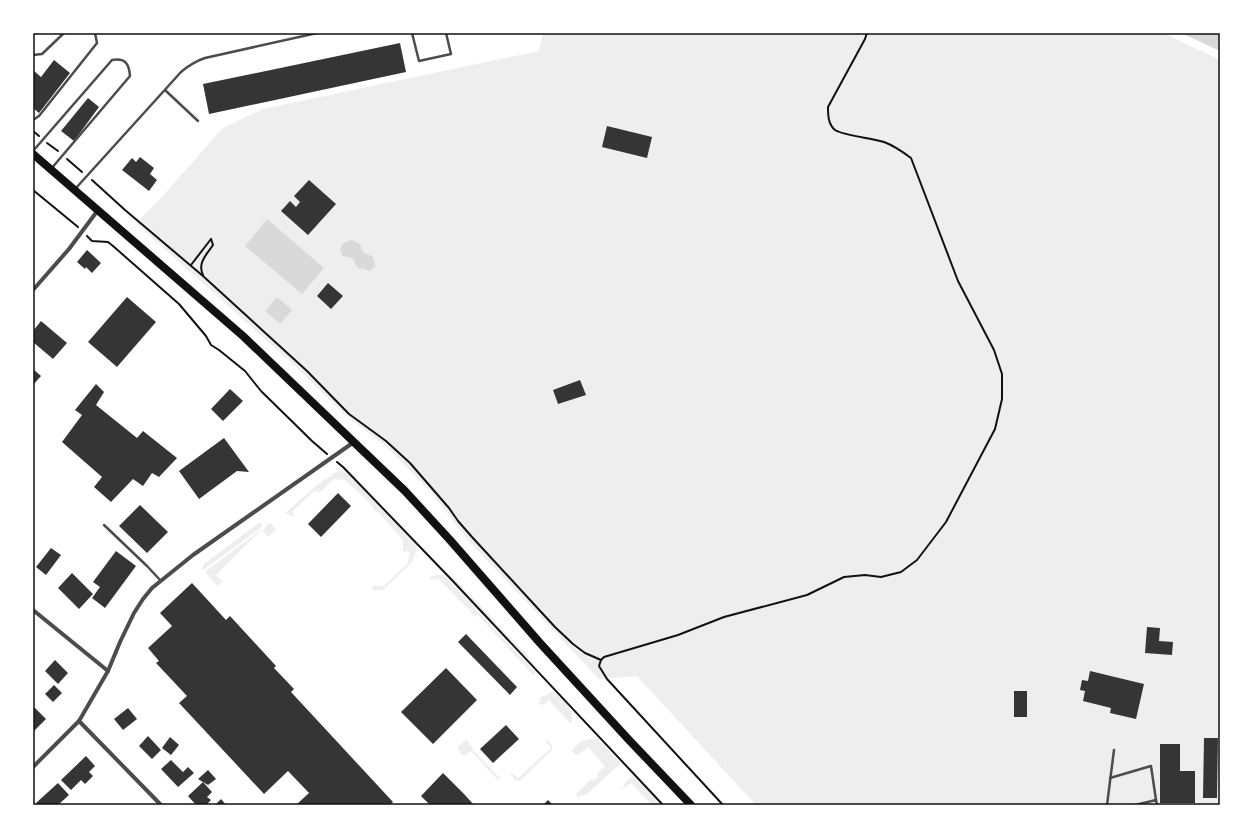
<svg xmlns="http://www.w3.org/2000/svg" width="1253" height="838" font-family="Inter,sans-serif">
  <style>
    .green { fill: #eee }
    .water { fill: #d9d9d9 }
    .building { fill: #353535 }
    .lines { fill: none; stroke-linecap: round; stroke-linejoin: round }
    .path { stroke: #111; stroke-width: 2 }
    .service { stroke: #4c4c4c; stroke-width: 2.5 }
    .minor { stroke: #4c4c4c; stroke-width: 4 }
    .primary { stroke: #111; stroke-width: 8 }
    .neatline { fill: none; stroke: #111; stroke-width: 1.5 }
  </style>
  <rect width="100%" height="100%" fill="#fff"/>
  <g class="green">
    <polygon points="543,33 1163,33 1220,60 1220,805 756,805 637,676 599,679 481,554 463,534 432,493 387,447 344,414 295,366 136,223 160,199 223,128 263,109 539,51"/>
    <polygon points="340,470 342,471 344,470 417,545 416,552 412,562 383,590 375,591 373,589 372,586 384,586 408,563 409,559 408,557 410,554 407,550 405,553 403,551 403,540 379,513 376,512 369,502 345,480 334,479 320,492 314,491 293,511 295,517 285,513 322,481"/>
    <polygon points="260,522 263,526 203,570 202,568 204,564"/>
    <polygon points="271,523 276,530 269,536 267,536 263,532 267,525"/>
    <polygon points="262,529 216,575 222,581 219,585 217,585 205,572"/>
    <polygon points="443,574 535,672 535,674 532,674 477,614 474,616 470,611 472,609 471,608 469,610 438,578 431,580 429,577"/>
    <polygon points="449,576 453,577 465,590 465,591 467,593 468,592 496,622 495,623 497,626 498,625 529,657 528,659 530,661 531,660 536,669"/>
    <path d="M 554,691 C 563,701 576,709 571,724 L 549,700 L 543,705 L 539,704 L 540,698 Z"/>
    <polygon points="597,738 619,761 619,765 587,794 578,797 576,794 591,779 593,781 598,777 597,774 605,766 588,747 578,755 573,753 573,749 581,741"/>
    <polygon points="547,739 552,745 552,750 520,781 515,780 511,775 511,773 518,778 551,748 546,742"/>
    <polygon points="467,740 474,751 500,778 498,780 471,751 464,756 458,750 458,747 464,741"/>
    <path d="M 633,776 L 635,777 L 661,805 L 652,805 L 631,783 L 623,789 C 623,785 628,778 633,776 Z"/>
  </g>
  <g class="water">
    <polygon points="1181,33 1220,33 1220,51"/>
    <polygon points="267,219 324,268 302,294 245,246"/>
    <polygon points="352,240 360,244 363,252 373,257 375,267 369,271 363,268 360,269 356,266 353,258 342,256 340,248 344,243"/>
    <polygon points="277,297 292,310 280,324 265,311"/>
  </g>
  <g class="building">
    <polygon points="400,43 406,72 209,114 203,84"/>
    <polygon points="54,60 70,73 39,113 33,108 33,70 41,77"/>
    <polygon points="88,98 99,107 74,141 61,131"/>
    <polygon points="607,126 652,137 647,158 602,147"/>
    <polygon points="140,157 154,168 150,174 157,180 149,191 122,170 132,158 136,162"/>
    <polygon points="309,180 336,204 308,235 281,211 290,201 296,207 300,202 294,196"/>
    <polygon points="87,250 101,263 92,273 86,267 85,269 77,262"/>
    <polygon points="328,283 343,296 331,309 317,296"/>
    <polygon points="127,297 156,322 117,367 88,342"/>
    <polygon points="41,321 67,343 53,359 33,342 33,331"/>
    <polygon points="33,369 41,376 33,385"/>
    <polygon points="580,380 586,395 558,404 553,390"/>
    <polygon points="96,384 104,392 96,405 137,438 143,431 177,458 159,477 152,473 143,486 133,479 111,502 94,487 102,477 62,442 82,415 75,410"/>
    <polygon points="230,389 243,401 223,421 211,409"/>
    <polygon points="224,438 249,472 237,471 199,499 179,471"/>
    <polygon points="338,493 351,506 321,537 308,524"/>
    <polygon points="140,505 168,532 147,553 119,526"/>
    <polygon points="51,548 61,555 46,575 36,567"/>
    <polygon points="116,551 136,566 105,608 92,598 100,587 93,582"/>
    <polygon points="72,573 93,594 79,609 58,588"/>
    <polygon points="192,583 226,620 230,616 276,666 274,668 294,689 291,692 393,802 390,805 296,805 309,793 288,771 264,794 179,703 187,696 156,663 159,661 148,648 172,626 160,613"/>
    <polygon points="1147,627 1160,628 1159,641 1173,642 1172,655 1145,653"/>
    <polygon points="466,634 517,687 510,695 458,642"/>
    <polygon points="55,660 68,673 58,684 45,671"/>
    <polygon points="446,668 477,700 433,744 401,712"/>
    <polygon points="1090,671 1144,684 1136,719 1110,713 1111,708 1083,701 1085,691 1080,690 1082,680 1088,681"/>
    <polygon points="54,685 62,693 53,702 45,694"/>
    <rect x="1014" y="691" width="13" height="26"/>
    <polygon points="33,706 46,719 33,732"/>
    <polygon points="128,708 137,719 123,730 114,719"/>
    <polygon points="506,725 519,739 493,763 480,749"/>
    <polygon points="148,736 161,750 152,759 139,746"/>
    <polygon points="170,737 179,745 171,755 162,748"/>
    <polygon points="1204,738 1218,738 1217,798 1203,798"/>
    <polygon points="1160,744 1180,744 1180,771 1195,771 1195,803 1160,803"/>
    <polygon points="86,756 95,766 89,772 93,776 85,784 81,780 71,790 61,780"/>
    <polygon points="171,760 183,772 188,767 194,773 178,787 161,769"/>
    <polygon points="208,770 216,779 208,785 198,779"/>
    <polygon points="443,773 464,794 474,805 430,805 421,796"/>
    <polygon points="203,782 212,792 207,797 211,800 206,805 196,805 188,796"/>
    <polygon points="58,783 69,795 58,805 38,805 36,803"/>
    <polygon points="221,799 226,805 215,805"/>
    <polygon points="548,800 553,805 543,805"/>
  </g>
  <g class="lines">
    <g class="path">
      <polyline points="33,131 39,136"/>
      <polyline points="47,143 58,151"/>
      <polyline points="67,159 82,172"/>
      <polyline points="92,180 125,210 203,276 307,371 349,414 386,441 410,463 449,508 458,521 472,537 555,627 573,644 585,653 601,660"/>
      <polyline points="33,190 78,227"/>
      <polyline points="87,236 92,241 108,242 113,246 179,304 206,336 211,345 219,350 245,371 261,391 312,441 327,454"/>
      <polyline points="191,265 211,239"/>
      <path d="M 203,275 C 197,263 207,254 213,245 L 211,239"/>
      <polyline points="337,462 343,467 449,577 663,805"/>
      <path d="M 723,805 L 607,679 L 599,666 L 601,660 L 604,657 L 678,635 L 724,617 L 807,595 L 844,577 L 865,575 L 881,577 L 901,572 L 917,560 L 946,522 L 995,429 L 1002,399 L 1002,374 L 994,350 L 958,281 L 911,158 C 903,152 895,146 884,142 C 873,138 844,136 835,130 C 828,124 828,115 828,107 L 865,39 L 867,33"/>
    </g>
    <g class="service">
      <polyline points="412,33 419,61 451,54 446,33"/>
      <polyline points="33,55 42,54 64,33"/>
      <polyline points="165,90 198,121"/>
      <polyline points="33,120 39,116 97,43 95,33"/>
      <path d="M 33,151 L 112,60 C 125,58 129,63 130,76 L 51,169"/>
      <path d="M 76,188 L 181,72 C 188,66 196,61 205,58 L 317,33"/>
      <polyline points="104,525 147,566 161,581"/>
      <polyline points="1110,778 1151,766 1156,800"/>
      <polyline points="1107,805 1114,750"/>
      <polyline points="1135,805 1156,800 1157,805"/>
    </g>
    <g class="minor">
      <polyline points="33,290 69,249 98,210"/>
      <polyline points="33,610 108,671"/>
      <polyline points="79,721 161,805"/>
      <polyline points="33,767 79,721 108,671 120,642 134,613 143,599 152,588 193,555 354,442"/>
    </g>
    <polyline class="primary" points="33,154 243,336 405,491 450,540 540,643 629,740 691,805"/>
  </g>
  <rect width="1253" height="838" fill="none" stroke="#ffffff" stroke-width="68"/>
  <rect x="34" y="34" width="1185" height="770" class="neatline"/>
</svg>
